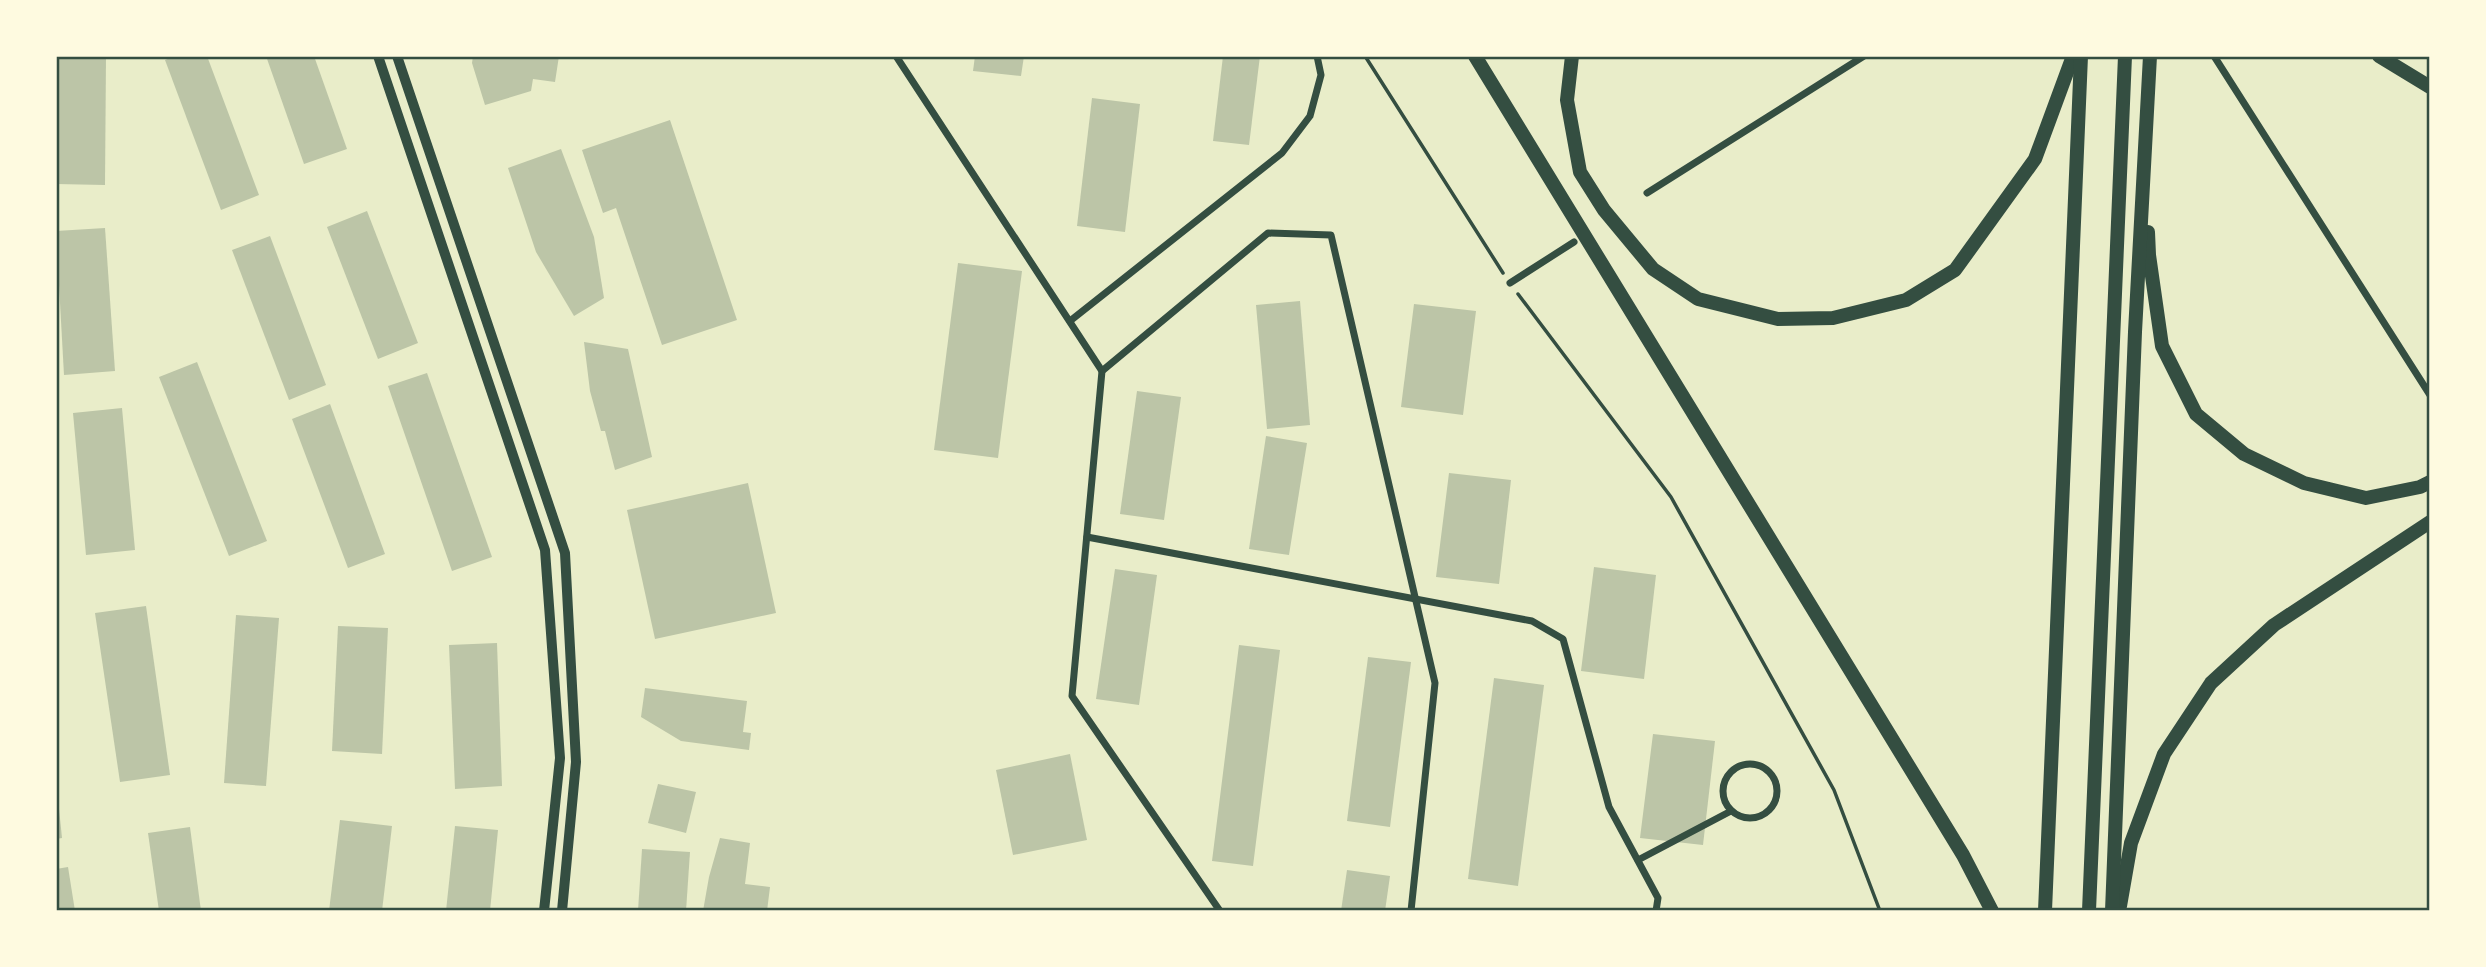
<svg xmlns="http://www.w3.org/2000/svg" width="2486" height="967" font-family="'Titillium Web',sans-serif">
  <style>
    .building { fill: #bcc5a7 }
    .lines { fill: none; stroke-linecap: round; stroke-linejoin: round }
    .path { stroke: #344e41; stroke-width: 3.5 }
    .minor { stroke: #344e41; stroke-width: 7 }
    .tertiary { stroke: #344e41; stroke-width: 10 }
    .trunk { stroke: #344e41; stroke-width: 14 }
    .neatline { fill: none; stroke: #344e41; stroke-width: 2.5 }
  </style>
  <rect width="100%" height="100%" fill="#e9edc9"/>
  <g class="building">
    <polygon points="56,56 106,56 105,185 56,184"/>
    <polygon points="175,56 207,56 259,195 221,210 165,60"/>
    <polygon points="266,56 314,56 347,149 304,164"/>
    <polygon points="473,56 559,56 555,82 533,79 531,91 485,105 472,63"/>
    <polygon points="975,56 1024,56 1021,76 973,71"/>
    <polygon points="1223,56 1260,56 1249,145 1213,141"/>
    <polygon points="1092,98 1140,104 1125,232 1077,226"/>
    <polygon points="670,120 737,320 662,345 616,208 603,213 582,150"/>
    <polygon points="561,149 594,237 604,298 574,316 536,252 508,168"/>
    <polygon points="367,211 418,343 378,359 327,227"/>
    <polygon points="105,228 115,371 64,375 56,231"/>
    <polygon points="270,236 326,385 289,400 232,250"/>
    <polygon points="958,263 1022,271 998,458 934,450"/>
    <polygon points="1300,301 1310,425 1267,429 1256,305"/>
    <polygon points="1414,304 1476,311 1463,415 1401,407"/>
    <polygon points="584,342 628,349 652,457 615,470 605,431 601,431 590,391"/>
    <polygon points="197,362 267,541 229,556 159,377"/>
    <polygon points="427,373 492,557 452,571 388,386"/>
    <polygon points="1137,391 1181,397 1164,520 1120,514"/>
    <polygon points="330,404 385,554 348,568 292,419"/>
    <polygon points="122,408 135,550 86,555 73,413"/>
    <polygon points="1266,436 1307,443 1289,555 1249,549"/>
    <polygon points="1449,473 1511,480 1499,584 1436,577"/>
    <polygon points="748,483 776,613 655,639 627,510"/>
    <polygon points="1594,567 1656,575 1644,679 1581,671"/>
    <polygon points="1115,569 1157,575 1139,705 1096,699"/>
    <polygon points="146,606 170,775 120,782 95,613"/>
    <polygon points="236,615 279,618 266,786 224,783"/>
    <polygon points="338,626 388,628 382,754 332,751"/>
    <polygon points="497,643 502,786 455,789 449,645"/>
    <polygon points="1239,645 1280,650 1253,866 1212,861"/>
    <polygon points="1368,657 1411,662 1390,827 1347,821"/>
    <polygon points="1494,678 1544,685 1518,886 1468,879"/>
    <polygon points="645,688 747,701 743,732 751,733 749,750 681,741 641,717"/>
    <polygon points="1653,734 1715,741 1703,845 1640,838"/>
    <polygon points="1070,754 1087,840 1013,855 996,770"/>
    <polygon points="658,784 696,792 686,833 648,823"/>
    <polygon points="56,799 58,799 62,838 56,839"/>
    <polygon points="340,820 392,826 382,911 329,911"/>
    <polygon points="455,826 498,830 490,911 446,911"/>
    <polygon points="190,827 201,911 159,911 148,833"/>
    <polygon points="720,838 750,843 745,884 770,887 767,911 703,911 709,877"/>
    <polygon points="642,849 690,852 686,911 638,911"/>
    <polygon points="68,867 75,911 56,911 56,869"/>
    <polygon points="1347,870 1390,876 1385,911 1341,911"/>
  </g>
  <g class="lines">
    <g class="path">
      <polyline points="1365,56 1503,273"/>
      <polyline points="1518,294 1671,497 1834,790 1880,911"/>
    </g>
    <g class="minor">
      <polyline points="896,56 1102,371 1072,696 1220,911"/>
      <polyline points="2214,56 2430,395"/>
      <polyline points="1647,193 1864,56"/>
      <polyline points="1510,283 1574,242"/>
      <polyline points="1070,321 1282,153 1310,116 1321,75 1317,56"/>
      <polyline points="1102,371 1268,233 1331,235 1435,683 1411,911"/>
      <polyline points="1087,537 1532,621 1563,639 1609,807 1658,898 1656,911"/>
      <circle cx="1750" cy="791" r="27"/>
      <polyline points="1638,860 1731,811"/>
    </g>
    <g class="tertiary">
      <polyline points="378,56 545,550 560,758 544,911"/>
      <polyline points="397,56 565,553 576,762 562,911"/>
    </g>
    <g class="trunk">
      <polyline points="1475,56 1963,855 1992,911"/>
      <polyline points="1572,56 1567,100 1580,172 1604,210 1653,269 1698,299 1778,319 1833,318 1906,300 1955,270 2035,159 2073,56"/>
      <polyline points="2379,56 2430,87"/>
      <polyline points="2148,232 2149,255 2162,346 2196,414 2244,454 2304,483 2366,498 2420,487 2430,482"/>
      <polyline points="2120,906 2131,843 2164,754 2211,683 2274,625 2430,522"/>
      <polyline points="2045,911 2081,56"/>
      <polyline points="2089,911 2125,56"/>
      <polyline points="2112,911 2135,332 2150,56"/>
    </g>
  </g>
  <rect width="2486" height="967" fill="none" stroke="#fefae0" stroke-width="116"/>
  <rect x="58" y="58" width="2370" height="851" class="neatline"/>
</svg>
